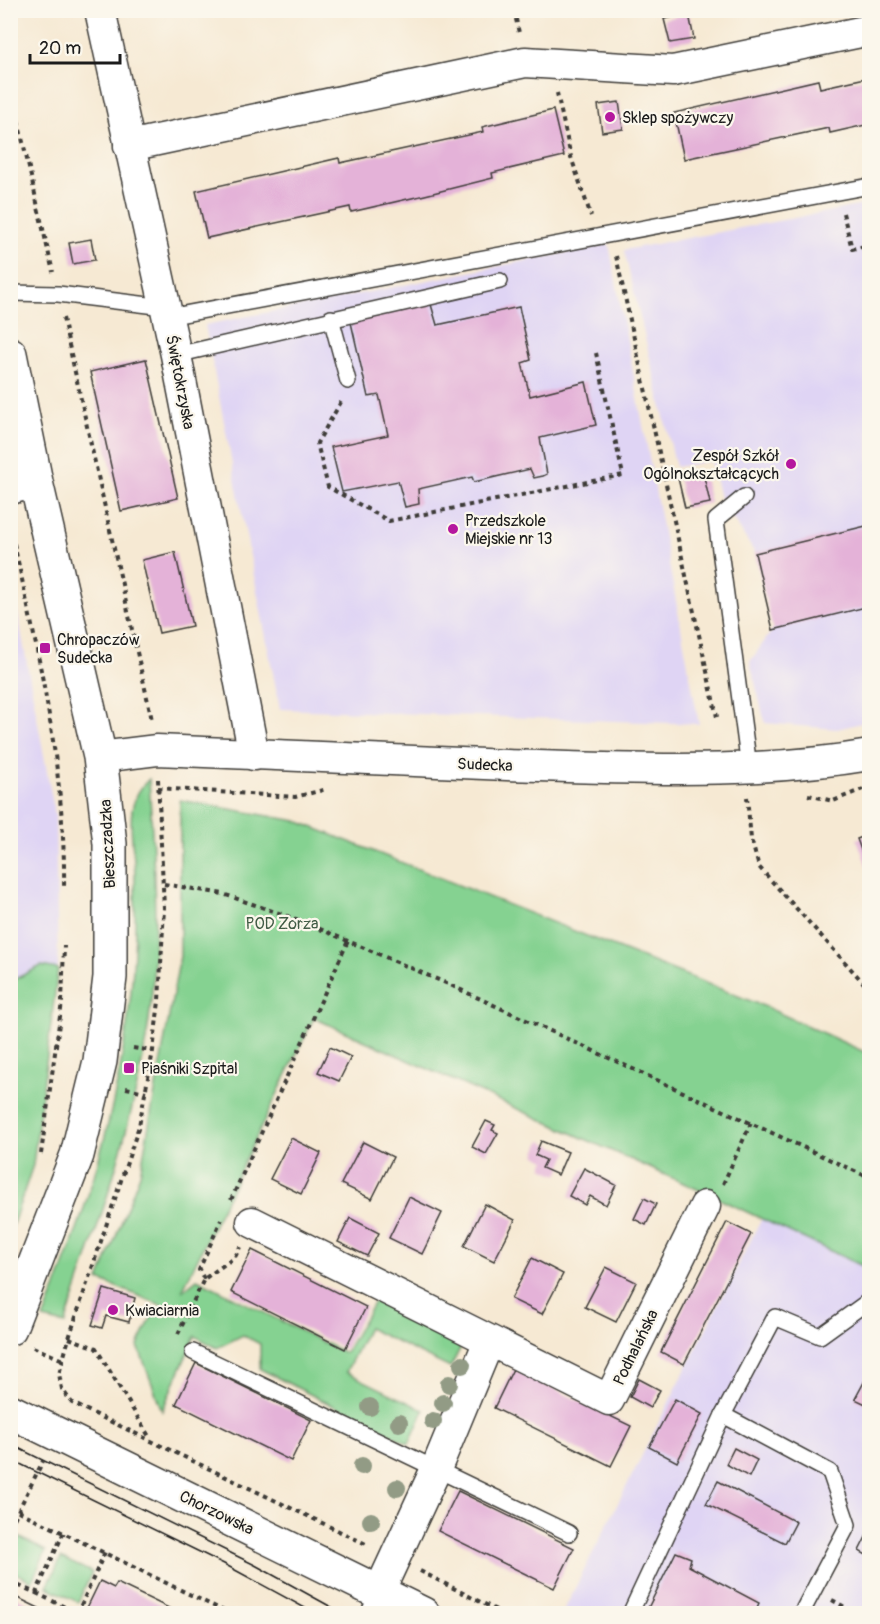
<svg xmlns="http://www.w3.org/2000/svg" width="880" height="1624" font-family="Pangolin,sans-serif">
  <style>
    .built { fill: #dfd4f4 }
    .green { fill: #85d291; stroke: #507756; stroke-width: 1.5 }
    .building { fill: #e4b2d8 }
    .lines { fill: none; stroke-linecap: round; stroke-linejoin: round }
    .service-casing { stroke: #3d3b37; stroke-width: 18 }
    .minor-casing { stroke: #3d3b37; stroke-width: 33 }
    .tertiary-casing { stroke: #3d3b37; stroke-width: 36 }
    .path { stroke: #3d3b37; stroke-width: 4; stroke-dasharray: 4.5 4.5; stroke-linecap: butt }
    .service { stroke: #fff; stroke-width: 15 }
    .minor { stroke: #fff; stroke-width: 30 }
    .tertiary { stroke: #fff; stroke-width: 33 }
    .tram { stroke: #1c1c1c; stroke-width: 1.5 }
    .tree { fill: #929b85 }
    .poi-dot { fill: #b5179e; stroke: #fbf7ec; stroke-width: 2 }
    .labels { text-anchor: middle; stroke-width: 4.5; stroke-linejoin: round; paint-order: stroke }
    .poi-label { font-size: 16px; fill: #1c1c1c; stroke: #fbf7ec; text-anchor: start }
    .street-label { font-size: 16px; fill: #1c1c1c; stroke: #fbf7ec }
    .park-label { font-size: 16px; fill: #415c45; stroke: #fbf7ec }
  </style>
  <rect width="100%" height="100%" fill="#fbf7ec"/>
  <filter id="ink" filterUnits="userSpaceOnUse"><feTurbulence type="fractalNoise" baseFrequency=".0167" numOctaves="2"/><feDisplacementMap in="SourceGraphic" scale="12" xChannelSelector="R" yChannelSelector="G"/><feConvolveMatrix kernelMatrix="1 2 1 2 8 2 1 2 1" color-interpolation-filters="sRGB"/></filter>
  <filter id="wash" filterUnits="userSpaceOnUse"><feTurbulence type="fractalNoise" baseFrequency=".008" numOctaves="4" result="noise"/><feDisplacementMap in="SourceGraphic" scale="24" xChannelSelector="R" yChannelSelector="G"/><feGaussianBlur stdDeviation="1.35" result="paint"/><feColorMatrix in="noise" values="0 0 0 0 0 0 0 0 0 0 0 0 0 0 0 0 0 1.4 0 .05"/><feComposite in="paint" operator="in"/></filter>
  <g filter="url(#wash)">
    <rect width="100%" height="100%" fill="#f6e9d3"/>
    <g class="built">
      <polygon points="869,204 869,721 837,729 765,723 750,662 773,629 755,553 720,498 711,461 676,467 624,250"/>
      <polygon points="609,244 699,724 280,709 205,325"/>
      <polygon points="10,572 55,815 58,969 41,966 11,981"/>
      <polygon points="762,1218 869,1269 869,1613 562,1614"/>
    </g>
    <g class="green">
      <path d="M 149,779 C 154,864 160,950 147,1034 C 131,1134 97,1229 65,1324 L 43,1319 C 92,1201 128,1078 134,951 C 136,925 135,899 135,873 C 134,853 129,831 132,810 C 134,798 140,787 149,779 Z"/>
      <polygon points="180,800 297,821 766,1007 869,1054 869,1269 717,1198 314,1018 182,1291 197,1279 345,1353 375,1300 462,1345 450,1368 368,1328 346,1372 424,1410 409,1444 260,1369 260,1344 243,1335 217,1348 195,1336 162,1411 138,1346 152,1316 164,1306 99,1280 140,1174 180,956"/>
      <polygon points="41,966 58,969 33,1165 11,1230 11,981"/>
      <polygon points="19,1537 46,1551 32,1581 11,1571 11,1554"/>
      <polygon points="61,1558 92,1572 78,1602 47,1587"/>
    </g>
    <g id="blocks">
      <g class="building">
        <polygon points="689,14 694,39 670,43 664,19"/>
        <polygon points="870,77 870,124 830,133 829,128 684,159 674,113 818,80 820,88"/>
        <polygon points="619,102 623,129 602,132 598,105"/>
        <polygon points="553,110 564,156 492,173 493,178 425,195 351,212 350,207 207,238 196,191 339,158 340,163 483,132 482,127"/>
        <polygon points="91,239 95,260 73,264 69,243"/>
        <polygon points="430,301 437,325 519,307 531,360 522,363 530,396 586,382 596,425 540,438 547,474 543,476 534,478 530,469 474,482 472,477 418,489 419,504 405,507 398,481 342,492 331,447 388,435 379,395 368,397 350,318"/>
        <polygon points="146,359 178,498 121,511 90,372"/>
        <polygon points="703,472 710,503 685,508 678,478"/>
        <polygon points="870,525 870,606 773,630 755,553"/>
        <polygon points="175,552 192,626 159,633 142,560"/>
        <polygon points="870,834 870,872 869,872 857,839"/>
        <polygon points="330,1047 351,1057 339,1081 318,1072"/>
        <polygon points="486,1121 495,1125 492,1130 498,1133 486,1154 472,1147"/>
        <polygon points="291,1138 321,1153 301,1194 270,1179"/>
        <polygon points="541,1141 568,1152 558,1175 542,1168 546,1160 535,1155"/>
        <polygon points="363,1142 393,1157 372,1199 341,1184"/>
        <polygon points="584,1168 616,1185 606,1205 590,1196 585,1205 569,1196"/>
        <polygon points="409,1197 442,1213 422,1254 389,1238"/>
        <polygon points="644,1198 656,1204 646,1225 634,1219"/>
        <polygon points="485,1204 515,1220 494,1261 464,1246"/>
        <polygon points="350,1218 379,1233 367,1256 338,1242"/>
        <polygon points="727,1222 751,1234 684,1364 661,1352"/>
        <polygon points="252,1250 366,1307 345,1349 231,1292"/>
        <polygon points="532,1258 563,1274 542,1314 511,1299"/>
        <polygon points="606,1267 636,1282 616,1322 585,1307"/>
        <polygon points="104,1289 135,1298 129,1322 106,1316 102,1328 92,1325"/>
        <polygon points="196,1363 311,1420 291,1461 176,1404"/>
        <polygon points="513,1369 631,1426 611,1466 494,1408"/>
        <polygon points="870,1371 870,1406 855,1399"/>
        <polygon points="639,1379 660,1390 650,1408 630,1397"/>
        <polygon points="675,1399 702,1414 677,1462 649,1447"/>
        <polygon points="734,1448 757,1460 749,1477 726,1464"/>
        <polygon points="718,1481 796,1522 785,1543 706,1504"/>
        <polygon points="458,1491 574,1548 554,1588 438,1531"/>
        <polygon points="870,1529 870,1557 859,1551"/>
        <polygon points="676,1552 691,1558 689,1566 759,1603 754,1614 645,1614"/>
        <polygon points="100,1581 114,1588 117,1583 181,1614 84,1614"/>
        <polygon points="10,1594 51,1614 10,1614"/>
      </g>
    </g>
  </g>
  <g filter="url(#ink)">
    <use href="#blocks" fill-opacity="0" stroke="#3d3b37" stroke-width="1.5"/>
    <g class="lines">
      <defs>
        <g id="service">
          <polyline points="10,293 58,294 165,307"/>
          <polyline points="168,317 870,186"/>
          <polyline points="331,318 348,381"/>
          <polyline points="176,355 500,281"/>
          <polyline points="744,497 716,520 749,767"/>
          <polyline points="193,1352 569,1533"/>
          <polyline points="368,1614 379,1592"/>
          <polyline points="630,1614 723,1415"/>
          <polyline points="801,1614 848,1525 830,1472 723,1415 775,1317 820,1336 870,1300"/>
        </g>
        <g id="minor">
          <polyline points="100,10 176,355 254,755"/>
          <polyline points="129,146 525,62 673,71 870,30"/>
          <polyline points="10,489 36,482"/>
          <path d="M 100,757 L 157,750 C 273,756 390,760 507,765 C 627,769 751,775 870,755"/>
          <polyline points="252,1222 609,1400 705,1206"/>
          <polyline points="379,1592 436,1469 489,1341"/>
        </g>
        <g id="tertiary">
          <polyline points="10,354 36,482 100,757 110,844 110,977 100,1061 77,1155 10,1328"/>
          <polyline points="10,1411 423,1614"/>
        </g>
      </defs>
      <use href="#service" class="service-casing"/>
      <use href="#minor" class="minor-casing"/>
      <use href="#tertiary" class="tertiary-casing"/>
      <g class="path">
        <polyline points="514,10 519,33"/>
        <polyline points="10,86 53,272"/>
        <polyline points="557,93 571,157 591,216"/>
        <polyline points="865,209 870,230"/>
        <polyline points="843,213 852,249 870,245"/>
        <polyline points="863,247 870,272"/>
        <polyline points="616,256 717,717"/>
        <polyline points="63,318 152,720"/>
        <polyline points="341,402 317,443 328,487 389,521 623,475 596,353"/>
        <path d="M 10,526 C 36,642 66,770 64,889"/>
        <polyline points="158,779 164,908 159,1001 153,1051 139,1126 69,1338 59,1374 62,1389 72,1403 368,1545"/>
        <polyline points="158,788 295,797 327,789"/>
        <polyline points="808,795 833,801 863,789"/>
        <polyline points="747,797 751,839 759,867 870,990"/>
        <polyline points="164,884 223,894 299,920 448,984 870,1178"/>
        <polyline points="133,1048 153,1051"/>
        <polyline points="126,1088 146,1092"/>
        <polyline points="41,1154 62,1002 64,946"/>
        <polyline points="723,1184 751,1123"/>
        <polyline points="231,1200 348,941"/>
        <polyline points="204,1279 199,1270 221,1220"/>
        <polyline points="178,1334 204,1279 235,1257 240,1247"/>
        <polyline points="69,1338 96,1348 150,1438"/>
        <polyline points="33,1347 63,1360"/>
        <polyline points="10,1507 230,1614"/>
        <polyline points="10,1527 43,1461"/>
        <polyline points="420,1571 504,1614"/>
        <polyline points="10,1582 36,1593 64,1532"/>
        <polyline points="36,1593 77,1613"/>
        <polyline points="832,1600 858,1614"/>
        <polyline points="77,1614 105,1552"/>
      </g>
      <use href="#service" class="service"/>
      <use href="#minor" class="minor"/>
      <use href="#tertiary" class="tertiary"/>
      <g class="tram">
        <polyline points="10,1444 255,1565 344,1614"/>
        <polyline points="10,1459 224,1564 316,1614"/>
      </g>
    </g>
    <g class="tree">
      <circle cx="462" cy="1365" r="9"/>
      <circle cx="449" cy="1384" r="9"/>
      <circle cx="443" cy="1403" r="9"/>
      <circle cx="370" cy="1407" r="9"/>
      <circle cx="433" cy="1421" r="9"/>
      <circle cx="399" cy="1423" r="9"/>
      <circle cx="362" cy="1466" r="9"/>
      <circle cx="397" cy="1488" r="9"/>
      <circle cx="371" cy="1521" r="9"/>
    </g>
  </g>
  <g class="poi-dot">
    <circle cx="610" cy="117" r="6"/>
    <circle cx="791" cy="464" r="6"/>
    <circle cx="453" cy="529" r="6"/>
    <rect x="39" y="642" width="12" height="12" rx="3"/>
    <rect x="123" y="1062" width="12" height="12" rx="3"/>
    <circle cx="113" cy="1310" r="6"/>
  </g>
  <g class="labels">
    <g class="poi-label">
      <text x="622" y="123">Sklep spożywczy</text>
      <text x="779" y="461" text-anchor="end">Zespół Szkół<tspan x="779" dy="18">Ogólnokształcących</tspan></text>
      <text x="465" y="526">Przedszkole<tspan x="465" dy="18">Miejskie nr 13</tspan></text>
      <text x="57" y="645">Chropaczów<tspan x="57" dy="18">Sudecka</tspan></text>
      <text x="141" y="1074">Piaśniki Szpital</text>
      <text x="125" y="1316">Kwiaciarnia</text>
    </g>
    <g class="street-label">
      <text transform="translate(181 382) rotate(79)" y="6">Świętokrzyska</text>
      <text transform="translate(485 764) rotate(2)" y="6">Sudecka</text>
      <text transform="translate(107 844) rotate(-93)" y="6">Bieszczadzka</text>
      <text transform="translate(635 1347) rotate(-64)" y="6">Podhalańska</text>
      <text transform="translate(217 1512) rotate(26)" y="6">Chorzowska</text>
    </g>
    <g class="park-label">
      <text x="282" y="929">POD Zorza</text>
    </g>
  </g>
  <rect width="880" height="1624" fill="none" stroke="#fbf7ec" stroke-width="36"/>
  <path d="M30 54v9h90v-9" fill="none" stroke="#1c1c1c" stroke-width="3"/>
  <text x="39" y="54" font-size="18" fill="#1c1c1c" stroke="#fbf7ec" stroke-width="4.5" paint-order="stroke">20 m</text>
</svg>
